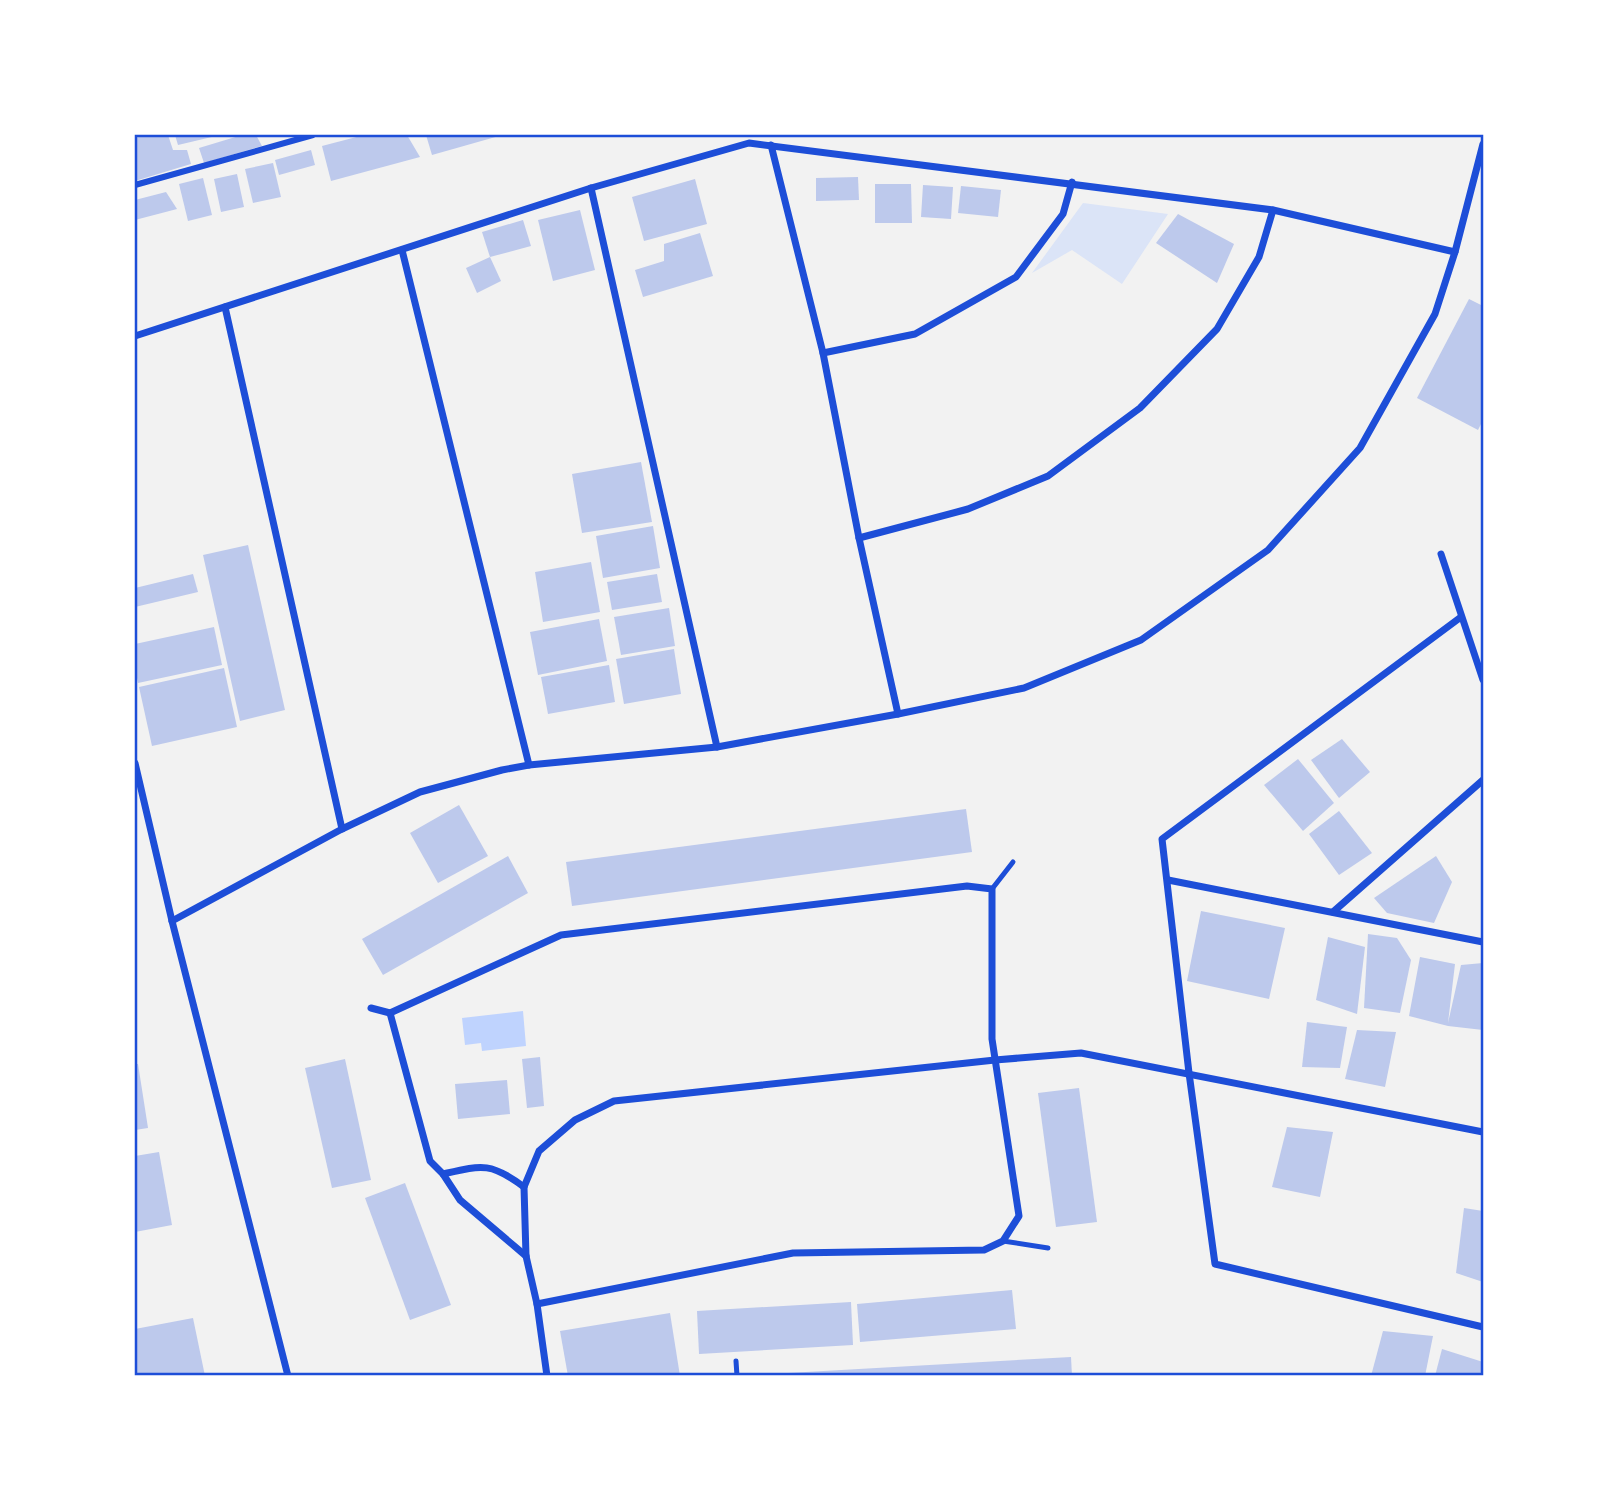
<svg xmlns="http://www.w3.org/2000/svg" width="1618" height="1511" font-family="'Fira Sans',sans-serif">
  <style>
    .green { fill: #dbe4f7 }
    .water { fill: #bfd3fe }
    .building { fill: #bdc9ec }
    .lines { fill: none; stroke-linecap: round; stroke-linejoin: round }
    .service { stroke: #1d4ed8; stroke-width: 5 }
    .pedestrian { stroke: #1d4ed8; stroke-width: 6 }
    .minor { stroke: #1d4ed8; stroke-width: 7 }
    .neatline { fill: none; stroke: #1d4ed8; stroke-width: 2.5 }
  </style>
  <rect width="100%" height="100%" fill="#f2f2f2"/>
  <polygon class="green" points="1083,203 1168,214 1122,284 1072,250 1032,273"/>
  <polygon class="water" points="523,1011 526,1046 482,1051 481,1043 465,1045 462,1018"/>
  <g class="building">
    <polygon points="146,135 168,135 173,150 187,150 191,164 135,181 135,138"/>
    <polygon points="175,135 216,135 216,136 178,145"/>
    <polygon points="242,135 256,135 262,146 204,163 199,148"/>
    <polygon points="364,135 407,135 420,157 331,181 322,146"/>
    <polygon points="426,135 499,135 499,136 432,155"/>
    <polygon points="311,150 315,165 279,175 275,160"/>
    <polygon points="273,163 281,197 253,203 245,169"/>
    <polygon points="237,174 244,207 221,212 214,179"/>
    <polygon points="858,177 859,200 816,201 816,178"/>
    <polygon points="203,178 212,215 188,221 179,184"/>
    <polygon points="695,179 707,224 644,241 632,197"/>
    <polygon points="875,184 911,184 912,223 875,223"/>
    <polygon points="923,185 953,187 951,219 921,217"/>
    <polygon points="961,186 1001,190 998,217 958,213"/>
    <polygon points="166,192 177,209 135,220 135,200"/>
    <polygon points="580,210 595,270 553,281 538,220"/>
    <polygon points="1178,214 1234,244 1217,283 1156,243"/>
    <polygon points="523,220 531,246 490,257 482,232"/>
    <polygon points="700,233 713,276 643,297 635,270 664,261 664,244"/>
    <polygon points="490,257 501,281 477,293 466,268"/>
    <polygon points="1469,299 1483,306 1483,420 1478,430 1417,398"/>
    <polygon points="641,462 652,522 582,533 572,474"/>
    <polygon points="653,526 660,568 603,578 596,536"/>
    <polygon points="248,545 285,710 240,721 203,555"/>
    <polygon points="591,562 600,612 543,622 535,572"/>
    <polygon points="193,574 198,592 135,607 135,588"/>
    <polygon points="657,574 662,602 612,610 607,582"/>
    <polygon points="669,608 675,646 621,655 614,617"/>
    <polygon points="599,619 607,661 538,675 530,632"/>
    <polygon points="214,627 222,665 138,683 135,668 135,644"/>
    <polygon points="674,649 681,694 624,704 616,659"/>
    <polygon points="609,665 615,702 548,714 541,677"/>
    <polygon points="224,668 237,727 152,746 139,687"/>
    <polygon points="1342,739 1370,772 1339,798 1311,760"/>
    <polygon points="1298,759 1334,803 1303,831 1264,785"/>
    <polygon points="459,805 488,856 438,883 410,833"/>
    <polygon points="966,809 972,852 572,906 566,862"/>
    <polygon points="1339,811 1372,853 1339,875 1309,834"/>
    <polygon points="508,856 528,893 383,975 362,939"/>
    <polygon points="1436,856 1452,882 1434,923 1387,913 1374,898"/>
    <polygon points="1201,911 1285,928 1269,999 1187,981"/>
    <polygon points="1368,934 1397,938 1411,960 1400,1013 1364,1008"/>
    <polygon points="1328,937 1365,947 1357,1014 1316,1000"/>
    <polygon points="1420,957 1455,964 1448,1023 1461,965 1483,963 1483,1030 1448,1026 1409,1016"/>
    <polygon points="1307,1022 1347,1027 1340,1068 1302,1067"/>
    <polygon points="1357,1030 1396,1032 1385,1087 1345,1079"/>
    <polygon points="540,1057 544,1106 527,1108 522,1059"/>
    <polygon points="345,1059 371,1180 332,1188 305,1068"/>
    <polygon points="135,1064 138,1064 148,1128 135,1130"/>
    <polygon points="507,1080 510,1114 458,1119 455,1084"/>
    <polygon points="1079,1088 1097,1222 1056,1227 1038,1093"/>
    <polygon points="1287,1127 1333,1132 1320,1197 1272,1187"/>
    <polygon points="159,1152 172,1225 135,1232 135,1156"/>
    <polygon points="405,1183 451,1305 410,1320 365,1198"/>
    <polygon points="1464,1208 1483,1211 1483,1282 1456,1273"/>
    <polygon points="1012,1290 1016,1329 860,1342 857,1304"/>
    <polygon points="851,1302 853,1345 699,1354 697,1311"/>
    <polygon points="670,1313 680,1376 568,1376 560,1331"/>
    <polygon points="193,1318 205,1376 135,1376 135,1329"/>
    <polygon points="1383,1331 1433,1336 1425,1376 1371,1376"/>
    <polygon points="1442,1349 1483,1362 1480,1376 1435,1376"/>
    <polygon points="1071,1357 1072,1376 789,1376 788,1373"/>
  </g>
  <g class="lines">
    <g class="service">
      <polyline points="992,889 1013,862"/>
      <polyline points="1003,1241 1048,1248"/>
      <polyline points="736,1361 737,1376"/>
    </g>
    <polyline class="pedestrian" points="135,185 313,135"/>
    <g class="minor">
      <polyline points="771,145 823,353 859,538 898,714"/>
      <polyline points="591,188 717,747"/>
      <polyline points="402,250 529,765"/>
      <polyline points="225,307 342,829"/>
      <polyline points="135,336 591,188 749,143 1273,210 1455,252"/>
      <polyline points="823,353 915,334 1016,277 1063,214 1072,182"/>
      <polyline points="859,538 968,509 1048,476 1140,408 1217,329 1259,257 1273,210"/>
      <polyline points="1441,554 1483,680"/>
      <polyline points="1461,617 1162,839 1189,1073 1215,1264 1483,1327"/>
      <polyline points="135,763 172,921 288,1376"/>
      <polyline points="1168,880 1483,942"/>
      <polyline points="1333,912 1483,780"/>
      <polyline points="172,921 342,829 420,792 502,770 529,765 717,747 898,714 1024,688 1141,640 1268,550 1360,448 1435,314 1455,252 1483,144"/>
      <polyline points="371,1008 390,1013"/>
      <path d="M 443,1174 C 482,1165 491,1162 524,1187"/>
      <polyline points="526,1256 460,1200 443,1174 430,1161 390,1013 561,935 967,886 992,889 992,1039 1019,1216 1003,1241 984,1250 793,1253 537,1304"/>
      <polyline points="547,1376 537,1304 526,1256 524,1187 539,1151 575,1120 614,1101 995,1060 1081,1053 1483,1132"/>
    </g>
  </g>
  <rect width="1618" height="1511" fill="none" stroke="#ffffff" stroke-width="273"/>
  <rect x="136" y="136" width="1346" height="1238" class="neatline"/>
</svg>
